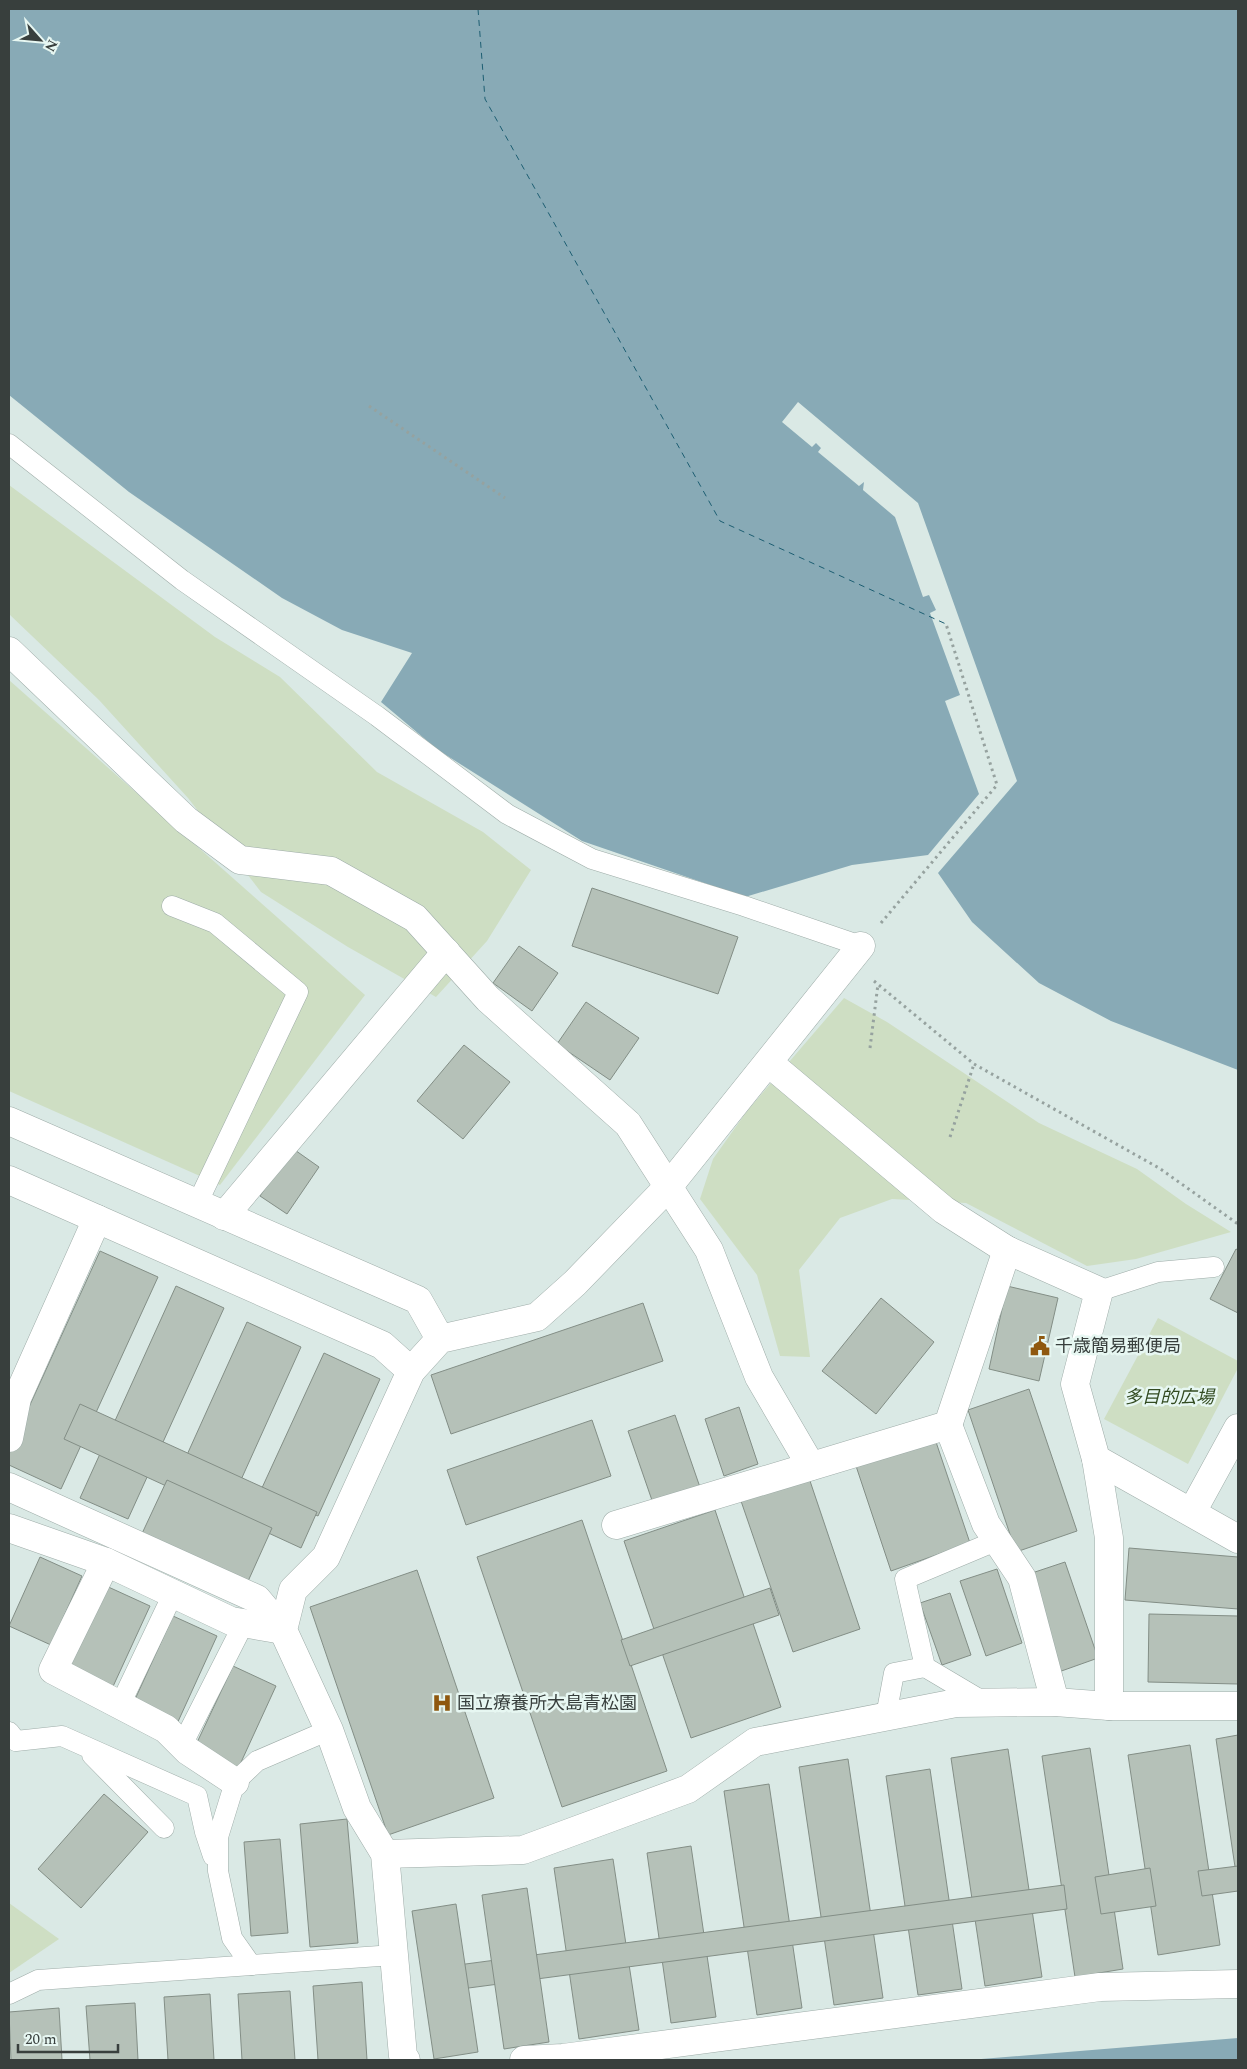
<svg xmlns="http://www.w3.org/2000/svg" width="1247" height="2069" font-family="Spectral,'Noto Sans JP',serif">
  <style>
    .green { fill: #cedec3 }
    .water { fill: #88aab6 }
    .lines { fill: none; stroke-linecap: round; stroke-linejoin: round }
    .ferry { stroke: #1d5e72; stroke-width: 1; stroke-dasharray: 6 5; stroke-linecap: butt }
    .building { fill: #b5c1b8; stroke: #838e86 }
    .lane-casing { stroke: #9eaca8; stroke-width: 21 }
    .street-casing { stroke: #9eaca8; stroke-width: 29 }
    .path { stroke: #96a29f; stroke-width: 3; stroke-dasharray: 2.5 4; stroke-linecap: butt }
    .lane { stroke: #fff; stroke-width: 20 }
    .street { stroke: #fff; stroke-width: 28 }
    .labels { text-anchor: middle; stroke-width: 5; stroke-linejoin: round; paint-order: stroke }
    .poi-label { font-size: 18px; fill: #383f3d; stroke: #e7f7f2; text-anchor: start }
    .park-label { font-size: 18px; font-style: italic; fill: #334b21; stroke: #e7f7f2 }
  </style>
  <rect width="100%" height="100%" fill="#dae9e5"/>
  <g class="green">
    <polygon points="9,485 215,637 280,677 377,772 483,832 531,870 487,941 436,997 348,947 261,892 188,798 99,700 9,614"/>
    <polygon points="9,680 365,995 220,1185 9,1091"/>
    <polygon points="844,998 887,1022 1039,1123 1137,1169 1186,1204 1231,1232 1136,1259 1087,1266 966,1203 892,1199 840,1218 799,1270 810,1357 780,1356 757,1275 700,1199 713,1159 747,1111"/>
    <polygon points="1158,1318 1238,1361 1238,1368 1188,1464 1104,1419"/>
    <polygon points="9,1903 59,1939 9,1973"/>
  </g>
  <g class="water">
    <polygon points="9,9 1238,9 1238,1070 1111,1021 1039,983 972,922 938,873 1017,781 918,503 798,402 782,422 812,447 816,443 821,448 818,452 859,486 864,482 863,490 895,517 923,597 929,595 936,610 930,613 960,695 945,701 979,794 928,855 852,865 745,897 582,841 438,750 381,702 412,653 342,630 282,598 129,492 9,395"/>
    <polygon points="1238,2038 1238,2060 969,2060"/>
  </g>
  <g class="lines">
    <polyline class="ferry" points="478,9 485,99 720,521 946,624"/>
  </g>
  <g class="building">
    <polygon points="592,888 738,937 718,994 572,946"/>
    <polygon points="519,946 558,973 532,1011 493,983"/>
    <polygon points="586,1002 639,1038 610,1080 557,1044"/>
    <polygon points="464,1045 510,1082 463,1139 417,1101"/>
    <polygon points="292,1148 319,1167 287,1214 260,1196"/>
    <polygon points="1236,1249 1238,1250 1238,1313 1210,1299"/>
    <polygon points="100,1251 158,1277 61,1489 9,1465 9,1451"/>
    <polygon points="176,1286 224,1308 128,1519 80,1498"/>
    <polygon points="1007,1286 1058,1298 1039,1381 989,1369"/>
    <polygon points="881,1298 934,1342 876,1414 822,1371"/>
    <polygon points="643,1303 663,1361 451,1434 431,1375"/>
    <polygon points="247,1322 301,1347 240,1482 186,1457"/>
    <polygon points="324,1353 380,1379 318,1516 261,1490"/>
    <polygon points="1029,1389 1077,1531 1016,1552 968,1410"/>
    <polygon points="80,1404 317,1512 301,1548 64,1439"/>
    <polygon points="739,1407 758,1464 724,1476 705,1419"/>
    <polygon points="675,1415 702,1493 655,1509 628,1431"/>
    <polygon points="592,1420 611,1476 466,1525 447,1470"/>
    <polygon points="934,1436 970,1543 891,1571 855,1463"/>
    <polygon points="809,1478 860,1629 793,1652 741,1501"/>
    <polygon points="167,1480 272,1528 245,1588 139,1540"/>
    <polygon points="715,1510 781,1707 691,1738 624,1541"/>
    <polygon points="582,1520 667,1771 562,1807 477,1557"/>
    <polygon points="1129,1548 1238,1557 1238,1609 1125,1600"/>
    <polygon points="40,1557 82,1576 51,1645 9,1626"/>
    <polygon points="1065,1562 1098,1658 1053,1674 1020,1577"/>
    <polygon points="997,1569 1022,1643 986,1656 960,1581"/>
    <polygon points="417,1570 494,1798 388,1835 310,1607"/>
    <polygon points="104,1585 150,1606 110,1693 64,1672"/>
    <polygon points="770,1588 779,1615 630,1666 621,1640"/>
    <polygon points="950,1593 971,1655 942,1665 920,1603"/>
    <polygon points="1149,1614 1238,1616 1238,1684 1148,1682"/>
    <polygon points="173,1616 217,1636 176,1726 132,1706"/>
    <polygon points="233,1666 276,1686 237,1771 193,1751"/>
    <polygon points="1238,1735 1238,1887 1216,1739"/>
    <polygon points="1190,1745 1220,1945 1158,1955 1128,1755"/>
    <polygon points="1090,1748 1123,1969 1075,1977 1042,1756"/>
    <polygon points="1008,1749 1042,1977 985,1986 951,1758"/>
    <polygon points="848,1759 883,1998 834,2005 799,1767"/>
    <polygon points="930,1769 962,1989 918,1995 886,1776"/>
    <polygon points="769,1784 802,2008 757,2015 724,1791"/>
    <polygon points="104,1794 148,1832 81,1908 38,1869"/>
    <polygon points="347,1819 358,1943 310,1947 300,1824"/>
    <polygon points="280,1839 288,1933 251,1936 244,1842"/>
    <polygon points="691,1846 716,2017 671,2023 647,1853"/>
    <polygon points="613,1859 639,2030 579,2039 554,1868"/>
    <polygon points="1238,1866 1238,1891 1202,1896 1198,1871"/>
    <polygon points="1150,1868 1156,1906 1101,1914 1095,1877"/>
    <polygon points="1064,1885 1067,1909 461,1989 458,1965"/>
    <polygon points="527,1888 549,2042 504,2049 482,1895"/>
    <polygon points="456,1904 478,2052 434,2059 412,1911"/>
    <polygon points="362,1982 367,2060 318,2060 313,1986"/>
    <polygon points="290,1991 295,2060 242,2060 238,1994"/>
    <polygon points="210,1994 214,2060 168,2060 164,1997"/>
    <polygon points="135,2003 138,2060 90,2060 86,2006"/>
    <polygon points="59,2008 62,2060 11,2060 9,2012"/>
  </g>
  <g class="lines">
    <defs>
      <g id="lane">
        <polyline points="9,444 182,580 377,716 507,814 592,859 744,906 861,946"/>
        <polyline points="172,906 215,923 298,992 197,1204"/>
        <polyline points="1099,1291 1158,1272 1214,1267"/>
        <polyline points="984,1702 925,1667 905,1579 998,1540"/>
        <polyline points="120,1705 173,1594"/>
        <polyline points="886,1716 894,1673 925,1667"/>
        <polyline points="9,1732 16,1741 62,1736 197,1796 205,1832 213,1856"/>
        <polyline points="182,1745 244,1623"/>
        <polyline points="92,1755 164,1828"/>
        <polyline points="251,1965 232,1938 218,1871 218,1837 235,1782 257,1761 329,1730"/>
        <polyline points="9,1994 38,1980 394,1955"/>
      </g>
      <g id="street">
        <polyline points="9,651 186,820 240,860 331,871 415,918 488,999 628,1124 709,1250 759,1377 811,1466"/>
        <polyline points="769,1063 944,1210 1007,1250 1099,1291 1075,1384 1096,1459 1238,1539"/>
        <polyline points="9,1121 418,1300 440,1339"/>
        <polyline points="9,1180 382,1345 411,1371"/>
        <polyline points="224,1216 446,952"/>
        <polyline points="948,1425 986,1524 1022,1578 1055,1702"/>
        <polyline points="9,1438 17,1398 97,1219"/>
        <polyline points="1096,1459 1109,1538 1109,1706"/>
        <polyline points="9,1487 257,1599 283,1630"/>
        <polyline points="1192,1512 1238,1428"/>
        <polyline points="616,1525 948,1425 1007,1250"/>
        <polyline points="9,1528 106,1562 231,1621 283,1630"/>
        <polyline points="106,1562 53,1670 166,1729 188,1751 235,1782"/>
        <polyline points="385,1854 523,1850 688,1789 755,1742 956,1703 1055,1702 1109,1706 1238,1706"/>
        <polyline points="406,2060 403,2056 385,1854 357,1808 329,1730 283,1630 293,1590 326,1557 411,1371 440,1339 537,1317 575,1283 668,1187 861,946"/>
        <polyline points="524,2060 563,2058 1100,1987 1238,1984"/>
      </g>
    </defs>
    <use href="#lane" class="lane-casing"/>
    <use href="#street" class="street-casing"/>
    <g class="path">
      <polyline points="369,406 505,498"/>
      <polyline points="881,923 997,785 946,624"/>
      <polyline points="874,981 974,1064 1159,1168 1238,1224"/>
      <polyline points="870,1048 878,984"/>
      <polyline points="950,1137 974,1064"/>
    </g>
    <use href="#lane" class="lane"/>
    <use href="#street" class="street"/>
  </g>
  <defs>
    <symbol id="civic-bare" viewBox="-9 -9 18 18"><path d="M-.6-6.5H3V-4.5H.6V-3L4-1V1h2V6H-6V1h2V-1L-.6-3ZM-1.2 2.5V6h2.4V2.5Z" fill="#8f580f" stroke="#e7f7f2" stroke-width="2.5" paint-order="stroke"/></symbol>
    <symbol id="hospital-bare" viewBox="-9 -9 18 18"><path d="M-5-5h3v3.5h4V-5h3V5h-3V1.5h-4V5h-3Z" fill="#8f580f" stroke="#e7f7f2" stroke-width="2.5" paint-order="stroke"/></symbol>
  </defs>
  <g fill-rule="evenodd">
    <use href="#civic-bare" x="1026" y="1332" width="28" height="28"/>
    <use href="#hospital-bare" x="428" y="1689" width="28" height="28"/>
  </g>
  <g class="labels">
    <g class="poi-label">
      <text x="1055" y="1352">千歳簡易郵便局</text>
      <text x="457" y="1709">国立療養所大島青松園</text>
    </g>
    <g class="park-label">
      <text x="1169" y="1403">多目的広場</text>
    </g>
  </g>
  <rect width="1247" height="2069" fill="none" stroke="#383f3d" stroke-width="20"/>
  <g transform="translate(40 40) rotate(117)" stroke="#e7f7f2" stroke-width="4" paint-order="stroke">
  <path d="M0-4L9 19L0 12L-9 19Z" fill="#383f3d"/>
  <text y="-8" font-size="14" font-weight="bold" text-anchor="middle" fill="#383f3d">N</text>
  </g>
  <path d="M18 2044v8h100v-8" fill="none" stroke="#383f3d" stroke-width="2.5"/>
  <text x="25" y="2044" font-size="15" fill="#383f3d" stroke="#e7f7f2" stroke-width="4" paint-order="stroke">20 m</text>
</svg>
